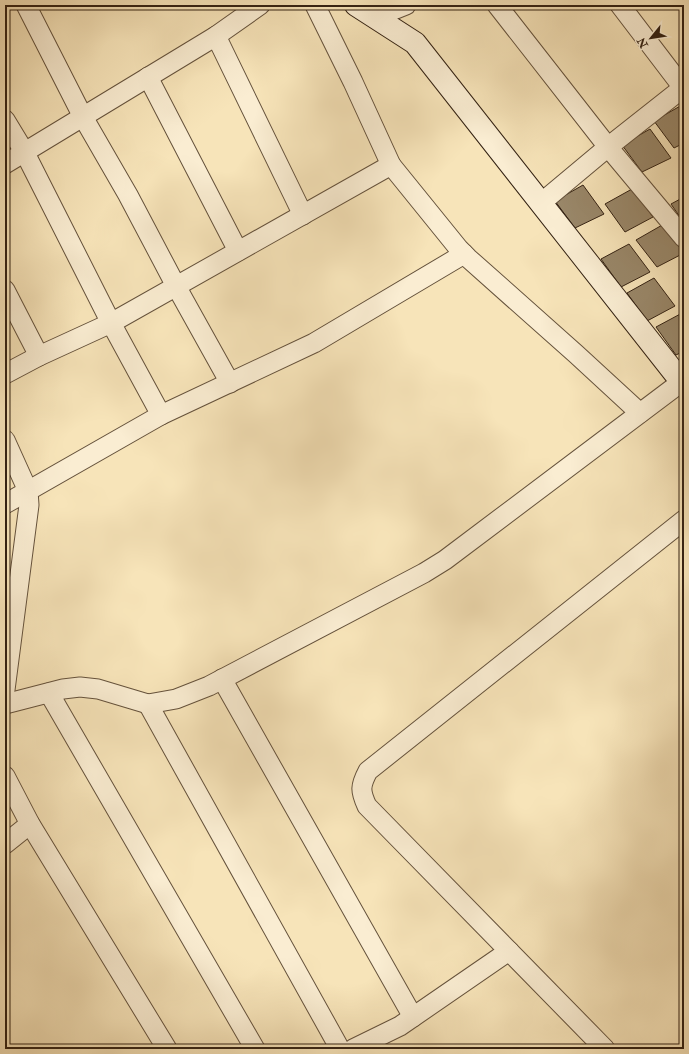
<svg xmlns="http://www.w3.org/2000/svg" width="689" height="1054" font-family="'IM FELL Double Pica',serif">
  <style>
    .building { fill: #998769; stroke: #342213 }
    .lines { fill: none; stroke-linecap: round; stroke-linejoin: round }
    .street-casing { stroke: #65523c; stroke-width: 21 }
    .secondary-casing { stroke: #342213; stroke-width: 24 }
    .street { stroke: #faedd2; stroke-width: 19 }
    .secondary { stroke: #faedd2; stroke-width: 22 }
  </style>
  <rect width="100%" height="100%" fill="#f7e4b9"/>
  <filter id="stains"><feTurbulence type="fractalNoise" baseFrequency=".005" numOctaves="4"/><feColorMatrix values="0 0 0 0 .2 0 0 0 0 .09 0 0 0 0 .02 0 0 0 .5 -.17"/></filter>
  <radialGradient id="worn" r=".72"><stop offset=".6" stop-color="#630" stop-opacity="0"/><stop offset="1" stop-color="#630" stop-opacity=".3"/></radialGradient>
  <g class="building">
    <polygon points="682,105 684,108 684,143 674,148 654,121"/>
    <polygon points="650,129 671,158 642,172 622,145"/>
    <polygon points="583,185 604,214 575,228 555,201"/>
    <polygon points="632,189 653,217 625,232 605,204"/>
    <polygon points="684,197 684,223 671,204"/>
    <polygon points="664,224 684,253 657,267 636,240"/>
    <polygon points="629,244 650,272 621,287 601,259"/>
    <polygon points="654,278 675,306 647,321 627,293"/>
    <polygon points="684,312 684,351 676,355 656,327"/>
  </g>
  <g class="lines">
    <defs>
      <g id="street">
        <polyline points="26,5 83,117 128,195 176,286 230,383"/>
        <polyline points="315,5 353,82 391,165 459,249 468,258 576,354 640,413"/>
        <polyline points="497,5 608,147 684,238"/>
        <polyline points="620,5 684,89"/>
        <polyline points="376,17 406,5"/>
        <polyline points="216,36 303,215"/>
        <polyline points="148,77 238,251"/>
        <polyline points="5,120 25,153 111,323 161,415"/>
        <polyline points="5,164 216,36 260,5"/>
        <polyline points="541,203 608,147 684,87"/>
        <polyline points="5,290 39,356"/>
        <polyline points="5,374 39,356 111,323 391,165"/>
        <polyline points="5,440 28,491 29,505 5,690"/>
        <polyline points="5,504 161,415 314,343 464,254"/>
        <polyline points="222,679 413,1017"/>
        <polyline points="49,693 255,1049"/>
        <polyline points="5,704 63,689 80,687 98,689 148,704 176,699 209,686 424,573 445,560 684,380"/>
        <polyline points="148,704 340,1049"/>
        <polyline points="5,776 30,824 167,1049"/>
        <polyline points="5,844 30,824"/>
        <polyline points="353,1049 400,1026 509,951"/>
        <path d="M 605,1049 L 367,806 C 360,791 360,786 368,771 L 684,520"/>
      </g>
      <polyline id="secondary" points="356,5 415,43 684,385"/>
    </defs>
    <use href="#street" class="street-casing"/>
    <use href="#secondary" class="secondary-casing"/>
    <use href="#street" class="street"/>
    <use href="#secondary" class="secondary"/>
  </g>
  <rect width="689" height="1054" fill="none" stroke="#f7e4b9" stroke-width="20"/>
  <rect x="6" y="6" width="677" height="1042" fill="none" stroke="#342213" stroke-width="2"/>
  <rect x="10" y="10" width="669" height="1034" fill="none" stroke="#342213"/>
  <g transform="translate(651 38) rotate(240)" stroke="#faedd2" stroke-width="3" paint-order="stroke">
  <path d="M0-3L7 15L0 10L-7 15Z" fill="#342213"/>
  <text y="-6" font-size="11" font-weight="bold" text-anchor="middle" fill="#342213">N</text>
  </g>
  <rect width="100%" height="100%" filter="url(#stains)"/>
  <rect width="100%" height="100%" fill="url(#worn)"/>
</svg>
